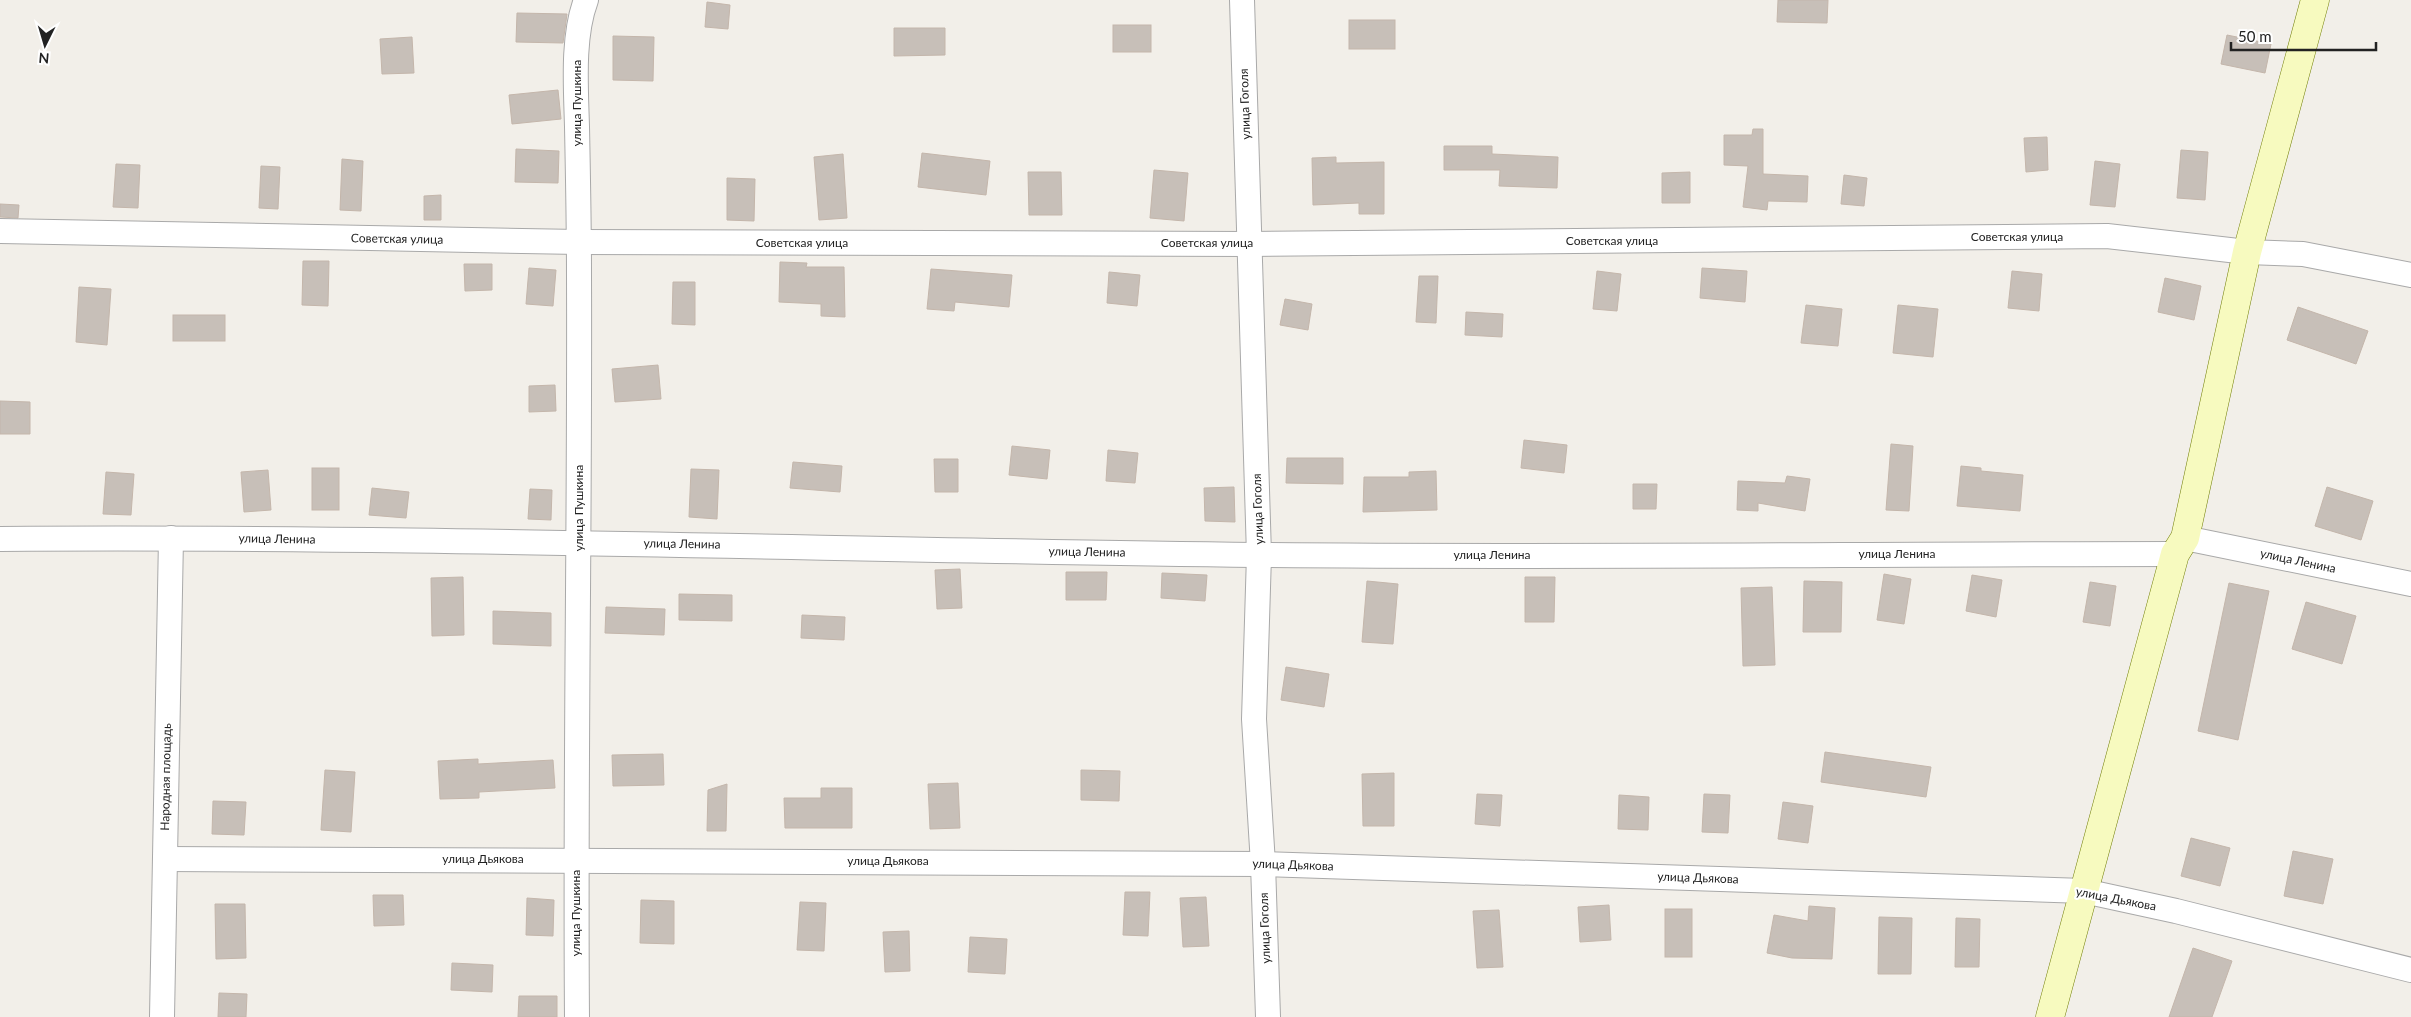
<svg xmlns="http://www.w3.org/2000/svg" width="2411" height="1017" font-family="Lato,sans-serif">
  <style>
    .building { fill: #c7bfb8; stroke: #c4b6ab }
    .lines { fill: none; stroke-linecap: round; stroke-linejoin: round }
    .minor-casing { stroke: #a9a9a9; stroke-width: 26 }
    .secondary-casing { stroke: #707d05; stroke-width: 29 }
    .minor { stroke: #fff; stroke-width: 24 }
    .secondary { stroke: #f7fabf; stroke-width: 28 }
    .labels { text-anchor: middle; stroke-width: 4.5; stroke-linejoin: round; paint-order: stroke }
    .street-label { font-size: 12px; fill: #222; stroke: #fff }
  </style>
  <rect width="100%" height="100%" fill="#f2efe9"/>
  <g class="building">
    <polygon points="1778,0 1828,0 1827,23 1777,22"/>
    <polygon points="707,2 730,5 728,29 705,27"/>
    <polygon points="517,13 567,14 563,43 516,42"/>
    <rect x="1349" y="20" width="46" height="29"/>
    <rect x="1113" y="25" width="38" height="27"/>
    <polygon points="894,28 945,28 945,55 894,56"/>
    <polygon points="2227,35 2271,44 2265,73 2221,64"/>
    <polygon points="613,36 654,37 653,81 613,80"/>
    <polygon points="412,37 414,73 382,74 380,39"/>
    <polygon points="558,90 561,119 512,124 509,95"/>
    <polygon points="1753,129 1763,129 1763,174 1808,176 1807,202 1768,201 1767,210 1743,207 1748,166 1724,165 1724,135 1752,135"/>
    <polygon points="2047,137 2048,170 2026,172 2024,138"/>
    <polygon points="1444,146 1492,146 1492,154 1558,157 1557,188 1499,186 1500,170 1444,170"/>
    <polygon points="516,149 559,151 558,183 515,182"/>
    <polygon points="2181,150 2208,152 2205,200 2177,198"/>
    <polygon points="922,153 990,161 986,195 918,187"/>
    <polygon points="843,154 847,218 819,220 814,157"/>
    <polygon points="1336,157 1336,163 1384,162 1384,214 1359,214 1359,203 1313,205 1312,158"/>
    <polygon points="342,159 363,161 361,211 340,210"/>
    <polygon points="2095,161 2120,164 2115,207 2090,205"/>
    <polygon points="116,164 140,165 138,208 113,207"/>
    <polygon points="261,166 280,167 278,209 259,208"/>
    <polygon points="1154,170 1188,173 1184,221 1150,218"/>
    <polygon points="1028,172 1061,172 1062,215 1029,215"/>
    <polygon points="1690,172 1690,203 1662,203 1662,173"/>
    <polygon points="1844,175 1867,178 1864,206 1841,204"/>
    <polygon points="727,178 755,179 754,221 727,220"/>
    <polygon points="441,195 441,220 424,220 424,196"/>
    <polygon points="0,204 19,205 18,218 0,217"/>
    <polygon points="303,261 329,261 328,306 302,305"/>
    <polygon points="780,262 807,263 806,267 844,267 845,317 821,316 821,304 779,302"/>
    <polygon points="464,264 492,264 492,290 465,291"/>
    <polygon points="529,268 556,270 553,306 526,304"/>
    <polygon points="1702,268 1747,271 1745,302 1700,298"/>
    <polygon points="931,269 1012,275 1009,307 955,302 954,311 927,309"/>
    <polygon points="1597,271 1621,274 1617,311 1593,309"/>
    <polygon points="2012,271 2042,274 2039,311 2008,308"/>
    <polygon points="1109,272 1140,275 1137,306 1107,303"/>
    <polygon points="1419,276 1438,276 1436,323 1416,322"/>
    <polygon points="2165,278 2201,286 2194,320 2158,312"/>
    <polygon points="673,282 695,282 695,325 672,324"/>
    <polygon points="79,287 111,289 107,345 76,342"/>
    <polygon points="1285,299 1312,304 1308,330 1280,325"/>
    <polygon points="1806,305 1842,309 1838,346 1801,343"/>
    <polygon points="1898,305 1938,309 1933,357 1893,353"/>
    <polygon points="2298,307 2368,331 2356,364 2287,340"/>
    <polygon points="1466,312 1503,314 1502,337 1465,335"/>
    <rect x="173" y="315" width="52" height="26"/>
    <polygon points="658,365 661,399 615,402 612,369"/>
    <polygon points="555,385 556,411 529,412 529,386"/>
    <polygon points="0,401 30,402 30,434 0,434"/>
    <polygon points="1524,440 1567,445 1564,473 1521,468"/>
    <polygon points="1891,444 1913,446 1909,511 1886,510"/>
    <polygon points="1012,446 1050,450 1047,479 1009,475"/>
    <polygon points="1108,450 1138,453 1135,483 1106,481"/>
    <polygon points="1287,458 1343,458 1343,484 1286,483"/>
    <polygon points="934,459 958,459 958,492 935,492"/>
    <polygon points="793,462 842,466 840,492 790,488"/>
    <polygon points="1961,466 1981,468 1981,471 2023,475 2020,511 1957,506"/>
    <rect x="312" y="468" width="27" height="42"/>
    <polygon points="691,469 719,470 717,519 689,517"/>
    <polygon points="268,470 271,510 244,512 241,472"/>
    <polygon points="1436,471 1437,510 1363,512 1364,477 1409,477 1409,472"/>
    <polygon points="106,472 134,474 131,515 103,514"/>
    <polygon points="1787,476 1810,479 1805,511 1758,503 1758,511 1737,510 1738,481 1785,483"/>
    <polygon points="1633,484 1657,484 1656,509 1633,509"/>
    <polygon points="1234,487 1235,522 1205,521 1204,488"/>
    <polygon points="2327,487 2373,501 2361,540 2315,526"/>
    <polygon points="372,488 409,492 406,518 369,515"/>
    <polygon points="530,489 552,490 551,520 528,519"/>
    <polygon points="960,569 962,608 937,609 935,570"/>
    <polygon points="1066,572 1107,572 1106,600 1066,600"/>
    <polygon points="1162,573 1207,575 1205,601 1161,598"/>
    <polygon points="1884,574 1911,579 1904,624 1877,620"/>
    <polygon points="1972,575 2002,580 1996,617 1966,611"/>
    <polygon points="463,577 464,635 432,636 431,578"/>
    <polygon points="1525,577 1555,577 1554,622 1525,622"/>
    <polygon points="1367,581 1398,584 1393,644 1362,642"/>
    <polygon points="1804,581 1842,582 1841,632 1803,632"/>
    <polygon points="2090,582 2116,586 2110,626 2083,622"/>
    <polygon points="2229,583 2269,591 2238,740 2198,731"/>
    <polygon points="1772,587 1775,665 1743,666 1741,588"/>
    <polygon points="679,594 732,595 732,621 679,620"/>
    <polygon points="2306,602 2356,616 2342,664 2292,649"/>
    <polygon points="606,607 665,609 664,635 605,633"/>
    <polygon points="493,611 551,613 551,646 493,644"/>
    <polygon points="802,615 845,617 844,640 801,638"/>
    <polygon points="1286,667 1329,674 1324,707 1281,700"/>
    <polygon points="1825,752 1931,767 1926,797 1821,782"/>
    <polygon points="663,754 664,785 613,786 612,755"/>
    <polygon points="478,759 478,764 553,760 555,788 479,792 479,798 440,799 438,761"/>
    <polygon points="325,770 355,772 351,832 321,830"/>
    <polygon points="1081,770 1120,771 1119,801 1081,800"/>
    <polygon points="1394,773 1394,826 1363,826 1362,774"/>
    <polygon points="958,783 960,828 930,829 928,784"/>
    <polygon points="727,784 726,831 707,831 708,790"/>
    <polygon points="821,788 852,788 852,828 785,828 784,798 821,798"/>
    <polygon points="1477,794 1502,795 1500,826 1475,824"/>
    <polygon points="1704,794 1730,795 1728,833 1702,832"/>
    <polygon points="1619,795 1649,797 1648,830 1618,829"/>
    <polygon points="213,801 246,802 244,835 212,834"/>
    <polygon points="1783,802 1813,806 1808,843 1778,839"/>
    <polygon points="2191,838 2230,848 2220,886 2181,876"/>
    <polygon points="2293,851 2333,859 2323,904 2284,896"/>
    <polygon points="1125,892 1150,892 1148,936 1123,935"/>
    <polygon points="373,895 403,895 404,925 374,926"/>
    <polygon points="1206,897 1209,946 1183,947 1180,898"/>
    <polygon points="527,898 554,900 553,936 526,935"/>
    <polygon points="641,900 674,901 674,944 640,943"/>
    <polygon points="800,902 826,903 824,951 797,950"/>
    <polygon points="215,904 245,904 246,958 216,959"/>
    <polygon points="1609,905 1611,940 1580,942 1578,907"/>
    <polygon points="1809,906 1835,908 1832,959 1792,958 1767,953 1774,915 1808,921"/>
    <rect x="1665" y="909" width="27" height="48"/>
    <polygon points="1499,910 1503,967 1477,968 1473,911"/>
    <polygon points="1879,917 1912,918 1911,974 1878,974"/>
    <polygon points="1956,918 1980,919 1979,967 1955,967"/>
    <polygon points="909,931 910,971 885,972 883,932"/>
    <polygon points="970,937 1007,939 1005,974 968,972"/>
    <polygon points="2193,948 2232,961 2212,1017 2169,1017"/>
    <polygon points="452,963 493,965 492,992 451,990"/>
    <polygon points="219,993 247,994 246,1017 218,1017"/>
    <polygon points="519,996 557,996 557,1017 518,1017"/>
  </g>
  <g class="lines">
    <defs>
      <g id="minor">
        <polyline points="1242,0 1259,555 1254,719 1263,864 1268,1017"/>
        <polyline points="0,231 579,242 1249,244 2107,236 2247,252 2303,254 2411,275"/>
        <polyline points="2185,538 2411,584"/>
        <path d="M 0,539 C 419,536 838,550 1257,555 C 1563,558 1869,554 2175,554"/>
        <polyline points="165,859 1263,864 2084,891 2176,911 2411,970"/>
        <polyline points="162,1017 171,538"/>
        <path d="M 577,1017 C 575,770 580,522 579,275 C 579,226 578,176 577,127 C 576,88 572,37 586,0"/>
      </g>
      <polyline id="secondary" points="2050,1017 2175,554 2185,538 2247,252 2315,0"/>
    </defs>
    <use href="#minor" class="minor-casing"/>
    <use href="#secondary" class="secondary-casing"/>
    <use href="#minor" class="minor"/>
    <use href="#secondary" class="secondary"/>
  </g>
  <g class="labels">
    <g class="street-label">
      <text transform="translate(577 103) rotate(-90)" y="4">улица Пушкина</text>
      <text transform="translate(1245 104) rotate(-92)" y="4">улица Гоголя</text>
      <text x="2017" y="241">Советская улица</text>
      <text transform="translate(397 239) rotate(1)" y="4">Советская улица</text>
      <text x="1612" y="245">Советская улица</text>
      <text x="802" y="247">Советская улица</text>
      <text x="1207" y="247">Советская улица</text>
      <text transform="translate(579 508) rotate(-90)" y="4">улица Пушкина</text>
      <text transform="translate(1258 509) rotate(-92)" y="4">улица Гоголя</text>
      <text transform="translate(277 539) rotate(1)" y="4">улица Ленина</text>
      <text transform="translate(682 544) rotate(1)" y="4">улица Ленина</text>
      <text transform="translate(1087 552) rotate(1)" y="4">улица Ленина</text>
      <text x="1897" y="558">улица Ленина</text>
      <text x="1492" y="559">улица Ленина</text>
      <text transform="translate(2298 561) rotate(12)" y="4">улица Ленина</text>
      <text transform="translate(166 777) rotate(-89)" y="4">Народная площадь</text>
      <text x="483" y="863">улица Дьякова</text>
      <text x="888" y="865">улица Дьякова</text>
      <text transform="translate(1293 865) rotate(2)" y="4">улица Дьякова</text>
      <text transform="translate(1698 878) rotate(2)" y="4">улица Дьякова</text>
      <text transform="translate(2116 899) rotate(11)" y="4">улица Дьякова</text>
      <text transform="translate(576 913) rotate(-90)" y="4">улица Пушкина</text>
      <text transform="translate(1265 928) rotate(-92)" y="4">улица Гоголя</text>
    </g>
  </g>
  <g transform="translate(45 45) rotate(185)" stroke="#ffffff" stroke-width="4" paint-order="stroke">
  <path d="M0-4L9 19L0 12L-9 19Z" fill="#222222"/>
  <text y="-8" font-size="14" font-weight="bold" text-anchor="middle" fill="#222222">N</text>
  </g>
  <path d="M2231 42v8h145v-8" fill="none" stroke="#222222" stroke-width="2.5"/>
  <text x="2238" y="42" font-size="15" fill="#222222" stroke="#ffffff" stroke-width="4" paint-order="stroke">50 m</text>
</svg>
